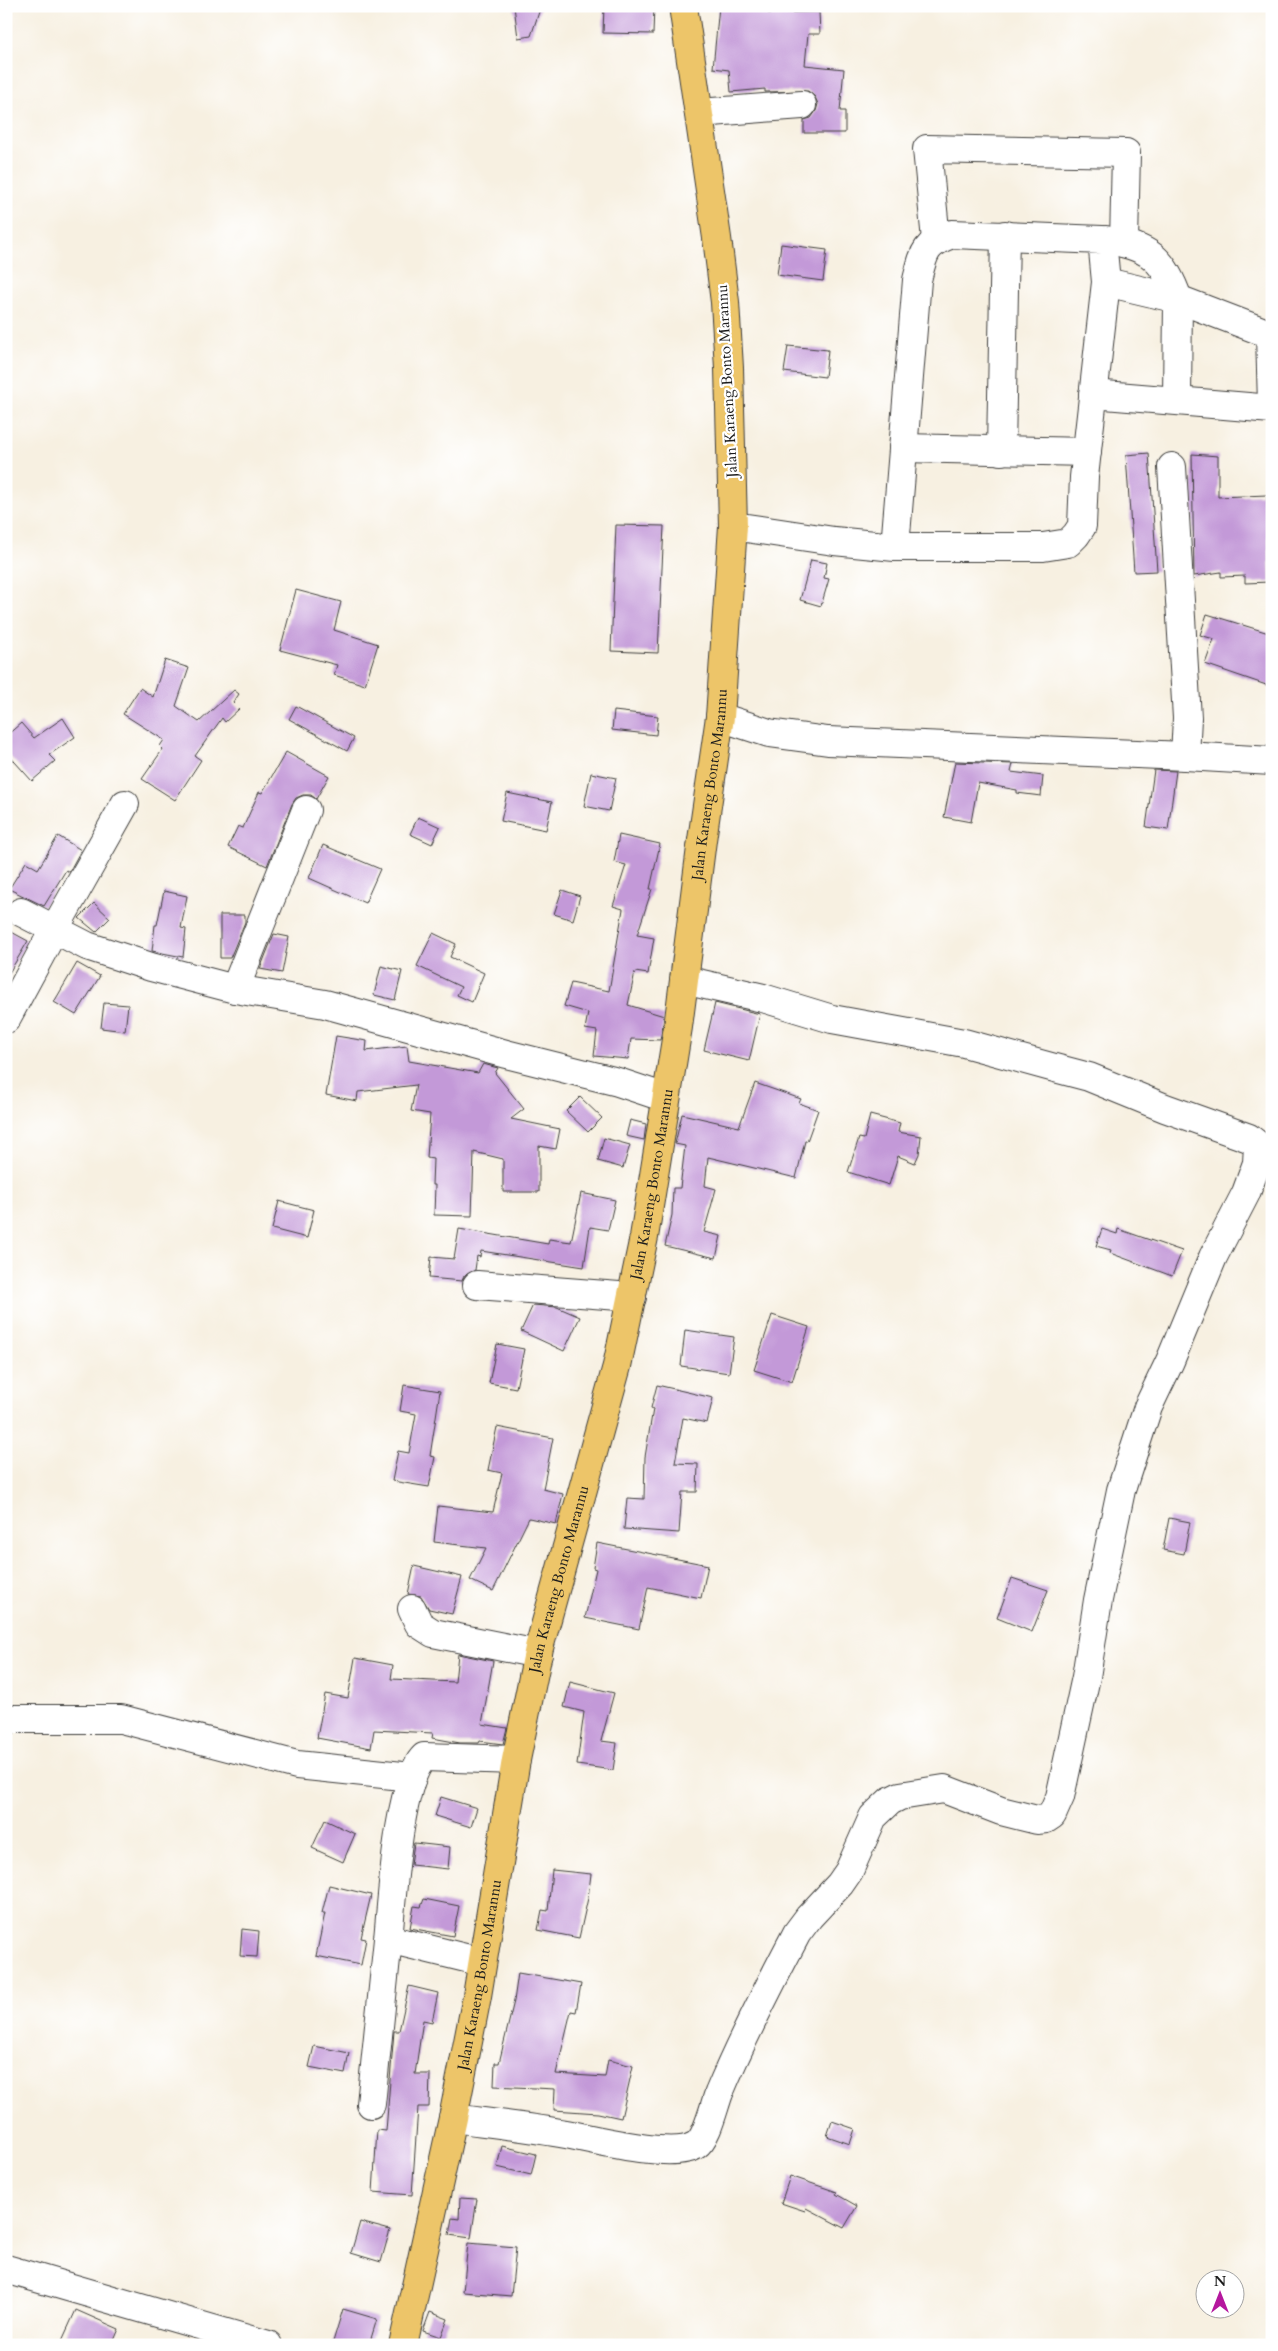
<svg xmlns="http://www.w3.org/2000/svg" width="1278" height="2351" font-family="Cardo,serif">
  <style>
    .building { fill: #c399d8 }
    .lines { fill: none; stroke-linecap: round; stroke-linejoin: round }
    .minor-casing { stroke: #3d3c3a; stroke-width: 30 }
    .major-casing { stroke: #3d3c3a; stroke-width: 30 }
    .minor { stroke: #fff; stroke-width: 28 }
    .major { stroke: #edc569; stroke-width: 28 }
    .labels { text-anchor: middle; stroke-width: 4.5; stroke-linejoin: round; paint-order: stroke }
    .street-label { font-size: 15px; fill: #1c1c1c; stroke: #fff }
  </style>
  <rect width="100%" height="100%" fill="#fff"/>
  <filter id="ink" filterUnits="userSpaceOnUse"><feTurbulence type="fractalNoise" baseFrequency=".02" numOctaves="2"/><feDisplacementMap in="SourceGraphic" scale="10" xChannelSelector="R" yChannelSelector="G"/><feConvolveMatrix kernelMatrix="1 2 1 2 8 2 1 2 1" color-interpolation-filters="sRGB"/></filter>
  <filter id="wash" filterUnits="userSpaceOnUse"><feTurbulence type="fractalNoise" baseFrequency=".0096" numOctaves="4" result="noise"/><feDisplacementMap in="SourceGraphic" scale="20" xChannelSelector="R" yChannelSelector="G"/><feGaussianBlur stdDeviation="1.12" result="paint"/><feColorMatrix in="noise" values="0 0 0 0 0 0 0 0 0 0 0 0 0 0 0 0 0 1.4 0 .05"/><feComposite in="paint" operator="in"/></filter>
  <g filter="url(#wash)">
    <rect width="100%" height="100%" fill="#f7f0e1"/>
    <g id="blocks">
      <g class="building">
        <polygon points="514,6 541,6 531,36 518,38"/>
        <polygon points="604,6 654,6 653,34 603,33"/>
        <polygon points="719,6 769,6 768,13 819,12 820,34 808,34 805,65 844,69 840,111 845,111 845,133 804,133 804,120 811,118 816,111 818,104 815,97 808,91 765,92 765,89 731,92 729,70 713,68"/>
        <polygon points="781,244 827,250 823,281 777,275"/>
        <polygon points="788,346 828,350 825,377 784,372"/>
        <polygon points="1149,453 1157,571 1134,572 1126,455"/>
        <polygon points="1192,454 1218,456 1218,497 1267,495 1270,582 1245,583 1245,576 1221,577 1221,572 1194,576"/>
        <polygon points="616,525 664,526 658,653 611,651"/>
        <polygon points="811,560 827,563 824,578 829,579 821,606 800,600"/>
        <polygon points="296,590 341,602 334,630 378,644 365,685 334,675 337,665 280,650"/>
        <polygon points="1207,614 1272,634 1272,687 1205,664 1214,639 1200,635"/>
        <polygon points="165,660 189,668 176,706 199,722 234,690 239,694 233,703 239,709 225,722 222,718 195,756 201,760 175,800 142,779 163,749 160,746 164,740 123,714 140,688 153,697"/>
        <polygon points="296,706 354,738 347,751 289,719"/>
        <polygon points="614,711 658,716 656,735 612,730"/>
        <polygon points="63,718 75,737 49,755 55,761 32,781 6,752 6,736 21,723 34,738"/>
        <polygon points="286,752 329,776 316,799 311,795 303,795 296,798 292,804 267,866 228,847 238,826 243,828 259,792 262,793"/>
        <polygon points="955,762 1013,764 1011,772 1043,776 1041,796 1017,793 1017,790 978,783 971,822 944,817"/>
        <polygon points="1154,770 1176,771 1168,830 1146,827"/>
        <polygon points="591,773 616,778 609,811 584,806"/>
        <polygon points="507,793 552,802 546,830 501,821"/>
        <polygon points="418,817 440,827 432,844 410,834"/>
        <polygon points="619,835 660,844 650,889 652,889 637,935 654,938 648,974 635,972 628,1005 664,1016 663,1025 660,1040 631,1039 628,1059 594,1056 597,1031 585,1029 588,1013 564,1006 571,983 609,991 623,909 613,906 626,865 614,862"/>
        <polygon points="58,836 81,850 69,872 66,870 44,906 9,889 26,862 38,869"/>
        <polygon points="323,845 380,869 365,903 309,878"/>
        <polygon points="562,890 580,896 573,920 554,914"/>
        <polygon points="164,891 187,896 181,928 186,929 183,957 152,951 155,925 157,925"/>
        <polygon points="94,903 110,918 96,932 79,918"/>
        <polygon points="220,915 245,915 245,922 230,958 220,958"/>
        <polygon points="6,929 28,941 6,978"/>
        <polygon points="433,933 456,944 450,957 484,973 472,1002 457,995 461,987 417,966"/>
        <polygon points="274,934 289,937 282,973 260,969"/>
        <polygon points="77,963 100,976 76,1015 54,1002"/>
        <polygon points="381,966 402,971 395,1000 374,995"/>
        <polygon points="104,1003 128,1005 125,1031 101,1028"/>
        <polygon points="715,1003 760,1014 749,1061 704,1050"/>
        <polygon points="336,1036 367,1041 366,1051 407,1046 409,1061 478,1073 483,1064 498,1068 495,1073 524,1109 511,1119 560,1129 556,1149 539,1146 539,1192 503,1192 503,1159 474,1152 472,1216 434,1215 435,1185 432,1185 433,1159 427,1158 430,1114 411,1111 416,1085 358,1092 357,1101 326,1095"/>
        <polygon points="755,1083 801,1099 799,1103 818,1110 807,1141 805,1141 796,1178 708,1157 705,1186 716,1189 704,1232 721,1236 716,1258 665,1246 672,1215 673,1188 680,1188 685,1146 675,1144 682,1114 739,1127"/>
        <polygon points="580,1097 602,1118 588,1132 566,1111"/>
        <polygon points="870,1115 900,1123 898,1132 921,1136 919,1154 915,1163 898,1156 889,1185 848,1172 859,1138 864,1139"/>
        <polygon points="630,1120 646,1124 644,1140 626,1136"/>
        <polygon points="604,1138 630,1145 623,1168 598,1161"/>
        <polygon points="581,1193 615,1200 608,1230 590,1227 584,1267 481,1251 480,1257 477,1256 475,1270 464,1276 462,1281 429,1278 431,1257 454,1259 459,1229 548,1244 549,1239 571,1242"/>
        <polygon points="279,1201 314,1210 307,1238 272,1229"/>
        <polygon points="1102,1229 1117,1234 1118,1229 1182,1251 1172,1276 1110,1253 1111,1250 1096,1246"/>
        <polygon points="533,1305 557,1307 580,1317 564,1351 521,1331"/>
        <polygon points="772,1315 809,1327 792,1382 754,1370"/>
        <polygon points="685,1330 734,1337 729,1373 681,1366"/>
        <polygon points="497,1344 524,1349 516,1388 489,1383"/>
        <polygon points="404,1385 440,1391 430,1456 435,1457 429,1487 392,1481 398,1451 409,1453 416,1414 400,1411"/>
        <polygon points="657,1385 713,1398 707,1423 683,1418 675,1463 698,1464 697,1492 682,1492 679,1533 624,1529 627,1498 644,1499 645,1457 653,1409 651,1408"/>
        <polygon points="497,1427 553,1438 543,1489 563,1494 556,1524 529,1518 493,1591 470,1580 486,1548 434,1542 438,1506 493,1512 502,1473 488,1470"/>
        <polygon points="1169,1518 1190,1522 1184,1554 1163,1550"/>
        <polygon points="597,1543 708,1565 701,1598 648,1587 639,1629 585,1618 596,1569 593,1568"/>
        <polygon points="414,1566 462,1577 452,1614 429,1609 421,1596 408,1594"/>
        <polygon points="1012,1578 1048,1590 1032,1632 997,1618"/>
        <polygon points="458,1654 493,1661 482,1724 507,1728 503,1744 480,1741 479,1743 460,1743 432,1738 433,1733 374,1730 371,1748 317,1738 325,1694 348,1698 355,1658 393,1665 391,1679 455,1682"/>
        <polygon points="570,1682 614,1693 601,1741 617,1743 613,1770 577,1765 584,1712 564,1707"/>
        <polygon points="441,1797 477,1808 471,1827 435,1816"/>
        <polygon points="325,1820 355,1834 343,1862 312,1848"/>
        <polygon points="414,1843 450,1847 448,1869 411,1865"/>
        <polygon points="552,1870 591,1874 588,1898 579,1938 538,1930 542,1910 548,1911"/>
        <polygon points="329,1885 371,1895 361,1938 366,1939 361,1965 316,1956 325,1913 322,1913"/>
        <polygon points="424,1899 459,1906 453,1936 410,1928 414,1906 421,1907"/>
        <polygon points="242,1929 259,1931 257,1957 240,1956"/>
        <polygon points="518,1973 581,1984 576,2012 571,2011 556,2074 605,2077 608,2060 633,2066 621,2118 598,2113 554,2110 555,2089 494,2086 495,2063 499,2063 514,2001"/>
        <polygon points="409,1986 438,1993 432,2022 423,2020 415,2074 430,2074 429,2107 418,2107 412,2195 373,2192 377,2130 386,2131 394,2031 399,2031"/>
        <polygon points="314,2046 349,2053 345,2074 309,2067"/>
        <polygon points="832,2121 855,2129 850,2144 827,2136"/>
        <polygon points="502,2146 536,2154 531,2175 497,2167"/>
        <polygon points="790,2176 837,2192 836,2194 857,2206 844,2228 806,2208 805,2211 781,2203"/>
        <polygon points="460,2198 477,2199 471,2238 449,2235 452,2218 459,2219"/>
        <polygon points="360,2222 390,2230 381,2262 351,2253"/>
        <polygon points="468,2243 516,2247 511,2296 463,2292"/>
        <polygon points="343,2309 377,2319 369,2345 332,2345"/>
        <polygon points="76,2310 119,2329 112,2345 60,2345"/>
        <polygon points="430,2312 448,2319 441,2337 423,2331"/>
      </g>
    </g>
  </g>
  <g filter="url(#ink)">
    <use href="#blocks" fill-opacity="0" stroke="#3d3c3a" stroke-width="1"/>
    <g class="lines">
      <defs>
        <g id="minor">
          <polyline points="699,113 802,105"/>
          <polyline points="936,240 927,149 1126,153 1124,243"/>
          <path d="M 1106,240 C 1148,246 1164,258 1178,299 L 1177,400"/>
          <polyline points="1106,282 1178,299 1272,335"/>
          <polyline points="1270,335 1272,404"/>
          <polyline points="1093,394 1272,409"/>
          <polyline points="903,448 1087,452"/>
          <polyline points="1001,451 1005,235"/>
          <path d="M 733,526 L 834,541 L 895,547 L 1043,547 L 1068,543 L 1076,535 L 1082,526 L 1084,477 L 1106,282 L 1102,240 L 952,234 C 924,244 924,253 917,280 L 895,547"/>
          <polyline points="720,717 769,733 828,741 1185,756 1187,718 1172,467"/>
          <polyline points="1185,756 1272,761"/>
          <polyline points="21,912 87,946 151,967 235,989 325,1004 506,1054 618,1082 666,1098"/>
          <polyline points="235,989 306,810"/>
          <polyline points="6,1019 54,930 125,804"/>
          <polyline points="477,1285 632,1297"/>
          <polyline points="412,1609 419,1624 433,1633 538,1654"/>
          <polyline points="6,1719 121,1719 297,1765 412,1777"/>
          <path d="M 388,1939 C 392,1901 398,1782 424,1757 L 516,1760"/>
          <polyline points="371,2104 388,1939 482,1962"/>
          <path d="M 453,2118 C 491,2123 529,2127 566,2134 C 593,2139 674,2160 696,2145 C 707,2138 714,2106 719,2093 C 742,2038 769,1986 797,1933 L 809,1917 L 840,1884 L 849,1871 L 873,1817 L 890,1801 L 900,1796 L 944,1789 L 1001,1811 L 1037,1820 L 1046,1819 L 1052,1815 L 1060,1797 L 1086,1677 L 1098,1600 L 1121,1490 L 1148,1407 L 1170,1361 L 1213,1257 L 1246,1193 L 1257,1163 L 1258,1145 L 1249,1138 L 1165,1108 L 1089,1077 L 1051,1067 L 964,1043 L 832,1019 L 763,998 L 684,980"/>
          <polyline points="6,2269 268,2345"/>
        </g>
        <g id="major">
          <path id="s1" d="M 403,2345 L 453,2118 L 477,1996 L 516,1760 L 539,1648 L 617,1366 L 644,1237 L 678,1027 L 702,840 L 720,717 L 733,526 L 729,368 L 725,302 L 717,238 L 683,6"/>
        </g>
      </defs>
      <use href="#minor" class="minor-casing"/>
      <use href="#major" class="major-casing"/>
      <use href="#minor" class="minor"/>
      <use href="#major" class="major"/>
    </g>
  </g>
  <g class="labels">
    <g class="street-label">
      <text transform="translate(727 381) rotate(-93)" y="5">Jalan Karaeng Bonto Marannu</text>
      <text dy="5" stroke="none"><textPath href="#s1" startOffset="1592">Jalan Karaeng Bonto Marannu</textPath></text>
      <text dy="5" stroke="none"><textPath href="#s1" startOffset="1188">Jalan Karaeng Bonto Marannu</textPath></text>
      <text dy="5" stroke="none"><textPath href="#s1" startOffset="782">Jalan Karaeng Bonto Marannu</textPath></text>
      <text dy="5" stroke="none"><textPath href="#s1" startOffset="378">Jalan Karaeng Bonto Marannu</textPath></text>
    </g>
  </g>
  <rect width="1278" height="2351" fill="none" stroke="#fff" stroke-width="25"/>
  <g transform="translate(1220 2294)"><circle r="24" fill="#ffffff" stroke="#a4a4a4"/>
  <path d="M0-4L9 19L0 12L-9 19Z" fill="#b5179e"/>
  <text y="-8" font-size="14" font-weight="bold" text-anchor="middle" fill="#1c1c1c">N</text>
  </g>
</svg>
